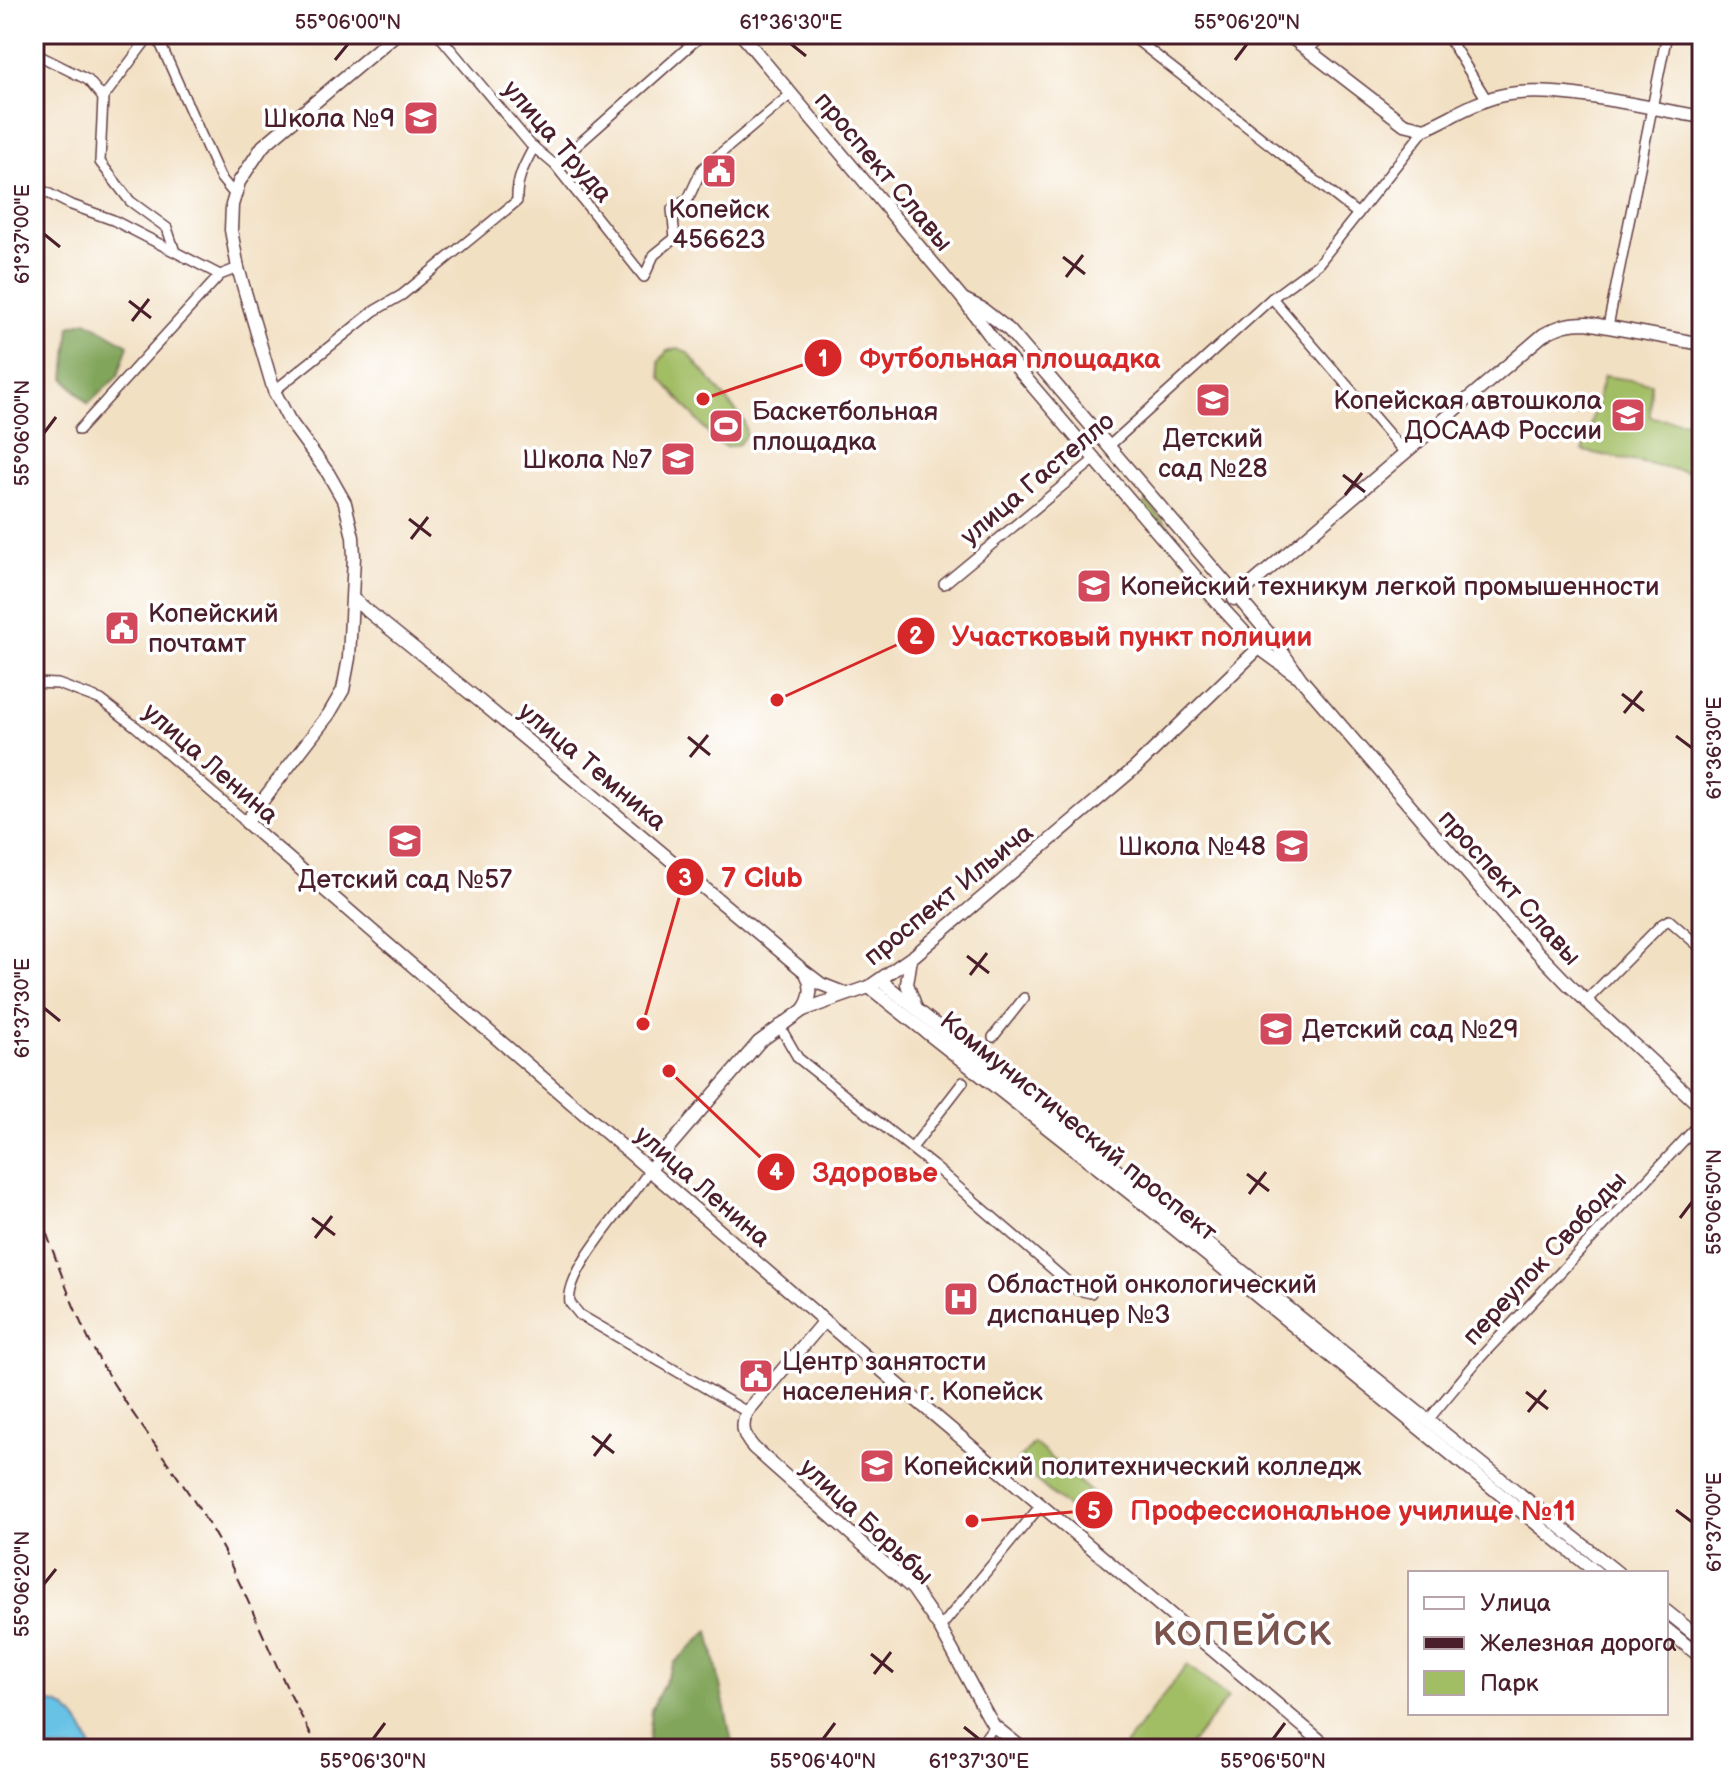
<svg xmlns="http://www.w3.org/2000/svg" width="1736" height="1783" font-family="'Balsamiq Sans',sans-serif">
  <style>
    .green { fill: #a2be65; stroke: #766e48; stroke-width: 2 }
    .forest { fill: #81a55a; stroke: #666242; stroke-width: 2 }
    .water { fill: #68c2e6; stroke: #597088; stroke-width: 2 }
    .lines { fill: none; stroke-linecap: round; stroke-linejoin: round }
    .street-casing { stroke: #633c42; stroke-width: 12 }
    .secondary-casing { stroke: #633c42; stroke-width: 15 }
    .street { stroke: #fff; stroke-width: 9 }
    .secondary { stroke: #fff; stroke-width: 12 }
    .rail { stroke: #4a1f2b; stroke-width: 2; stroke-dasharray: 12 6; stroke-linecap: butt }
    .ticks { fill: none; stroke: #4a1f2b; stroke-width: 3 }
    .labels { text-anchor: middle; stroke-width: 7; stroke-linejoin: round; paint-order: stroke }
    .poi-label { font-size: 26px; fill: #4a1f2b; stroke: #fff; text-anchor: start }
    .street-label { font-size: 26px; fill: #4a1f2b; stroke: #fff }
    .district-label { font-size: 34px; font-weight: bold; letter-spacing: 2px; fill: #7b544e; stroke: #fff }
    .leader { fill: none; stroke: #d62828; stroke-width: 3 }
    .callout-dot { fill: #d62828; stroke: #fff; stroke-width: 3 }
    .mark-label { font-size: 24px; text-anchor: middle; font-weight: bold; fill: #fff }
    .callout-label { font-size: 28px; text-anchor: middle; font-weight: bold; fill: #d62828; stroke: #fff; stroke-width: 7; stroke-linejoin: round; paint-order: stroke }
    .neatline { fill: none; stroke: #4a1f2b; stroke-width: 3 }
    .ticks-label { font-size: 20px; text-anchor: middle; fill: #4a1f2b }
  </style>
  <rect width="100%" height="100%" fill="#fff"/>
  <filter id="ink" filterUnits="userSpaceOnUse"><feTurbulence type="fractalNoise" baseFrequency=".0125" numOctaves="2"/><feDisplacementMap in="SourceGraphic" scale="16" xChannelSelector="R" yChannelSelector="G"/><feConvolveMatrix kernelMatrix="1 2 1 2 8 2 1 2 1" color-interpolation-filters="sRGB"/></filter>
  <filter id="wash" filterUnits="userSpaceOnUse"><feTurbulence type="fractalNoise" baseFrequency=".006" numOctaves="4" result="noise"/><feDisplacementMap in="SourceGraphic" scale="32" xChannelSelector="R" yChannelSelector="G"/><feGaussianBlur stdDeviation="1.8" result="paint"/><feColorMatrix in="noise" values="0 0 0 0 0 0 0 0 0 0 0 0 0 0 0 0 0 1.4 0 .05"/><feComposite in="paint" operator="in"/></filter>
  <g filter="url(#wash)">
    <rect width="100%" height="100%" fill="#f2e0c3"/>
    <g class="green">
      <polygon points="679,348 689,354 744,421 746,434 739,444 726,447 716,442 661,378 659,362 667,351"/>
      <polygon points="1604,376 1651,383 1650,417 1702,424 1702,475 1583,451"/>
      <polygon points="1147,502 1221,586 1213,592 1140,508"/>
      <polygon points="1034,1443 1107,1506 1089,1526 1016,1463"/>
      <polygon points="1187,1665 1228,1698 1187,1749 1122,1749"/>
    </g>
    <g class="forest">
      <polygon points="87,321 128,345 118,376 88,404 65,379 70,326"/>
      <polygon points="709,1631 733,1747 647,1749 651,1710 674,1663"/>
    </g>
    <path class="water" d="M 34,1698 C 42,1702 45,1702 53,1703 C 72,1706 86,1733 92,1749 L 34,1749 Z"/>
  </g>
  <g filter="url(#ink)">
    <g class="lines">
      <defs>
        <g id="street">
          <polyline points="151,34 103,98 100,162 130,201 167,228 174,249"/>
          <polyline points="156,34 220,177 234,194"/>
          <polyline points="438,34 530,144 555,165 644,277 654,255 675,238 672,209 688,199 702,169 791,94"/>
          <polyline points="1129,34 1358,214"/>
          <polyline points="1446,34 1487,100"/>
          <polyline points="1307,49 1326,34"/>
          <polyline points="34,53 88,80 103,98"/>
          <polyline points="555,165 703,34"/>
          <polyline points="34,186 69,204 113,220 220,275 238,268"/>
          <polyline points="1272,298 1405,453"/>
          <polyline points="1608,326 1667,34"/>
          <path d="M 274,391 L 374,311 L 402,295 L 517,201 C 516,180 524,165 534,147"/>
          <polyline points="79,430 220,275"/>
          <polyline points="1109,446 1272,298 1318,264 1425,129"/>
          <polyline points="944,584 1095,459"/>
          <polyline points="34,683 58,684 101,700 135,726 246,822"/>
          <polyline points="1586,1001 1662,924 1669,920 1702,949"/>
          <polyline points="779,1025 798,1058 937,1169 1077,1290 1091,1293"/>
          <polyline points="993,1037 1024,998"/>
          <polyline points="912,1148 963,1082"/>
          <path d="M 650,1169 C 633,1200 564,1270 570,1303 L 580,1315 L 747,1412"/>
          <polyline points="1428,1420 1477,1361 1702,1121"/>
          <polyline points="940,1628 1041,1505"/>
          <polyline points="977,1749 994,1726"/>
        </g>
        <g id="secondary">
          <polyline points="396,34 263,146 239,182 232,205 231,230 238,268 274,391 289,420 328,473 345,503 353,537 354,557 349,658 343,690 329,714 246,822 908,1393 1330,1749"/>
          <polyline points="741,34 963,299 994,341 1223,609 1259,648 1296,675"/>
          <path d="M 1287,34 L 1404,124 L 1425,129 C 1450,118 1474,102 1499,96 C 1553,83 1646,108 1702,117"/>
          <polyline points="963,299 981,308 1009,330 1271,636 1301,679 1518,932 1568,984 1702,1108"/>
          <polyline points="353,599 476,698 804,971 821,984 844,993"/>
          <path d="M 1234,599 L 1543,335 C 1558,326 1569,323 1587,323 L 1702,344"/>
          <polyline points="911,958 907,984 915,1005"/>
          <polyline points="880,980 1618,1573"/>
          <polyline points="869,987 1144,1204 1597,1573"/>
          <path d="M 803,1010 C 812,998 813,987 806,973"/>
          <polyline points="650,1169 759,1042 803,1010 869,987 915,955 1136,767 1264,643"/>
          <path d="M 824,1321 L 747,1412 C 740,1427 744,1437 754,1448 L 913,1589 L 940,1628 L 988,1716 L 994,1726 L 1023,1749"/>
          <polyline points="1666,1611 1702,1640"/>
          <polyline points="1666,1629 1702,1658"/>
        </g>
      </defs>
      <use href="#street" class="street-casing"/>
      <use href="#secondary" class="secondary-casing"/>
      <use href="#street" class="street"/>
      <use href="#secondary" class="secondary"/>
      <path class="rail" d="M 34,1199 C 55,1254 72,1312 101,1363 C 136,1424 184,1479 218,1541 C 256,1609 279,1683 320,1749"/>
    </g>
  </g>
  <path class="ticks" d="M 791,44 L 806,56M 335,60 L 348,44M 1235,60 L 1247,44M 44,234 L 60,247M 1063,257 L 1085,274M 1066,277 L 1083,255M 129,301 L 151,318M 132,321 L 149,299M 44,433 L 56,417M 1343,475 L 1365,492M 1345,495 L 1362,473M 409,519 L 431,536M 411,539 L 428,517M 1622,694 L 1644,711M 1624,713 L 1642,691M 1676,736 L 1692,748M 688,737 L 710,755M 690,757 L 708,735M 967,956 L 989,973M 970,975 L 987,953M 44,1008 L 60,1021M 1247,1174 L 1269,1191M 1249,1194 L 1266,1172M 312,1218 L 335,1235M 1680,1218 L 1692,1202M 315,1238 L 332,1216M 1526,1392 L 1548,1409M 1528,1412 L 1546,1390M 592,1436 L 614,1453M 594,1456 L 611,1434M 1676,1510 L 1692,1522M 44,1584 L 56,1569M 871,1654 L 893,1672M 874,1674 L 891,1652M 964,1727 L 979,1739M 373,1739 L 385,1723M 823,1739 L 835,1723M 1273,1739 L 1285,1723"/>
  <defs>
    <symbol id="school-square" viewBox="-11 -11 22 22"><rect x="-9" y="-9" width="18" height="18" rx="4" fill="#d1495b" stroke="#fff"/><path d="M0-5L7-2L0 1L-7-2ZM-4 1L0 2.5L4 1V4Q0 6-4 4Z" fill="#fff"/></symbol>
    <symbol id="civic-square" viewBox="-11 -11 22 22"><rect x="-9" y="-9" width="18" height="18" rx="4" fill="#d1495b" stroke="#fff"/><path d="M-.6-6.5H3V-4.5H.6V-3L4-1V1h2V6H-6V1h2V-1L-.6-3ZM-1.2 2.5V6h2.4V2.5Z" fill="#fff"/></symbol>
    <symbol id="university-square" viewBox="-11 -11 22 22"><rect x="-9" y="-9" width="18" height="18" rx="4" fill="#d1495b" stroke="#fff"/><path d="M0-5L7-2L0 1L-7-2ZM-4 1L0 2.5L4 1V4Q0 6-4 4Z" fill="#fff"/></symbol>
    <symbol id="stadium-square" viewBox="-11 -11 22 22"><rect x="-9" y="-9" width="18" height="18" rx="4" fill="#d1495b" stroke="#fff"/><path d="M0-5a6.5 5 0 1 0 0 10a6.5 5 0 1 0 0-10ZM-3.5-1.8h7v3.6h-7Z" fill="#fff"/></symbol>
    <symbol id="hospital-square" viewBox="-11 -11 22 22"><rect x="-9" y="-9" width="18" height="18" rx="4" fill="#d1495b" stroke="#fff"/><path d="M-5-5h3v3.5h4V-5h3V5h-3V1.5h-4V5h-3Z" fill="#fff"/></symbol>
  </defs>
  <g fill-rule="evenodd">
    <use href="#school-square" x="401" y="98" width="40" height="40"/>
    <use href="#civic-square" x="699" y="151" width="40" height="40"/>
    <use href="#school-square" x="1193" y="380" width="40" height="40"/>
    <use href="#university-square" x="1608" y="395" width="40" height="40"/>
    <use href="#stadium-square" x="706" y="406" width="40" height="40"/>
    <use href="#school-square" x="658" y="439" width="40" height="40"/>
    <use href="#university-square" x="1074" y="566" width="40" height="40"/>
    <use href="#civic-square" x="102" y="608" width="40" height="40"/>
    <use href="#school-square" x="385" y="821" width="40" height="40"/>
    <use href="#school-square" x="1272" y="826" width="40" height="40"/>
    <use href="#school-square" x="1256" y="1009" width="40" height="40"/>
    <use href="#hospital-square" x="941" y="1279" width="40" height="40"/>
    <use href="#civic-square" x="736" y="1356" width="40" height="40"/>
    <use href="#university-square" x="857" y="1446" width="40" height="40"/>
  </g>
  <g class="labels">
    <g class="poi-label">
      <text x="395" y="127" text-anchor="end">Школа №9</text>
      <text x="719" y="218" text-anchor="middle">Копейск<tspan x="719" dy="30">456623</tspan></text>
      <text x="1602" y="409" text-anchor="end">Копейская автошкола<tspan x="1602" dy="30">ДОСААФ России</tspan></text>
      <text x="752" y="420">Баскетбольная<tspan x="752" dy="30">площадка</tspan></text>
      <text x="1213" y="447" text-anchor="middle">Детский<tspan x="1213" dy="30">сад №28</tspan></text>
      <text x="652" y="468" text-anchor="end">Школа №7</text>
      <text x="1120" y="595">Копейский техникум легкой промышенности</text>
      <text x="148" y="622">Копейский<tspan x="148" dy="30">почтамт</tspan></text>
      <text x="1266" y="855" text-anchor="end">Школа №48</text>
      <text x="405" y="888" text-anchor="middle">Детский сад №57</text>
      <text x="1302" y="1038">Детский сад №29</text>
      <text x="987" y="1293">Областной онкологический<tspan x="987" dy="30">диспанцер №3</tspan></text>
      <text x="782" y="1370">Центр занятости<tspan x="782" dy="30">населения г. Копейск</tspan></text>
      <text x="903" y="1475">Копейский политехнический колледж</text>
    </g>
    <g class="street-label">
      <text transform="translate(558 141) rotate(49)" y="9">улица Труда</text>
      <text transform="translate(884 171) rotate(50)" y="9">проспект Славы</text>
      <text transform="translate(1037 478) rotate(-40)" y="9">улица Гастелло</text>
      <text transform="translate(211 763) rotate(41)" y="9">улица Ленина</text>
      <text transform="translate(593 766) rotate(40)" y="9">улица Темника</text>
      <text transform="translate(1510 887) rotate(48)" y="9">проспект Славы</text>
      <text transform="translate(948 894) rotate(-39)" y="9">проспект Ильича</text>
      <text transform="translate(1079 1126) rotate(39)" y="9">Коммунистический проспект</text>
      <text transform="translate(703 1186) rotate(41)" y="9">улица Ленина</text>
      <text transform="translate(1544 1258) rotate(-47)" y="9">переулок Свободы</text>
      <text transform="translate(867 1521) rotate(43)" y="9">улица Борьбы</text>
    </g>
    <g class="district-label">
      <text x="1243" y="1645">КОПЕЙСК</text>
    </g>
  </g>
  <path class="leader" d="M703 399L823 358M777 700L916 636M643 1024L685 877M669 1071L776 1172M972 1521L1094 1510"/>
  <g class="callout-dot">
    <circle cx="703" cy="399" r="8"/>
    <circle cx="777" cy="700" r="8"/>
    <circle cx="643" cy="1024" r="8"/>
    <circle cx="669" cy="1071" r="8"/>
    <circle cx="972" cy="1521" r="8"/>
    <circle cx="823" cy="358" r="20"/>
    <circle cx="916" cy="636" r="20"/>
    <circle cx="685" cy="877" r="20"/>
    <circle cx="776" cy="1172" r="20"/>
    <circle cx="1094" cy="1510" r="20"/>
  </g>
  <g class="mark-label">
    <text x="823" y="367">1</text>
    <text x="916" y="644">2</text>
    <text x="685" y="886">3</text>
    <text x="776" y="1180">4</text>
    <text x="1094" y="1519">5</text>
  </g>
  <g class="callout-label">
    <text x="1010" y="368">Футбольная площадка</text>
    <text x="1132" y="646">Участковый пункт полиции</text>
    <text x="762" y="887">7 Club</text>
    <text x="875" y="1182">Здоровье</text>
    <text x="1353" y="1520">Профессиональное училище №11</text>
  </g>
  <rect width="1736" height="1783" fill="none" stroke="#fff" stroke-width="88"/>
  <rect x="1408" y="1571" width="260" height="144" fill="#ffffff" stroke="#b7a5aa" stroke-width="2"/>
  <rect x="1424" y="1597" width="40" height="12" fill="#ffffff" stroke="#b7a5aa" stroke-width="2"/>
  <text x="1480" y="1611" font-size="24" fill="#4a1f2b">Улица</text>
  <rect x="1424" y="1637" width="40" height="12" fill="#4a1f2b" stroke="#b7a5aa" stroke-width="2"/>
  <text x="1480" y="1651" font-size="24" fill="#4a1f2b">Железная дорога</text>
  <rect x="1424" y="1671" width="40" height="24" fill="#a2be65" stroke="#b7a5aa" stroke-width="2"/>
  <text x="1480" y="1691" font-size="24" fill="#4a1f2b">Парк</text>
  <rect x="44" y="44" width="1648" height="1695" class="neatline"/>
  <g class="ticks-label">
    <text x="348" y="29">55°06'00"N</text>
    <text x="791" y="29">61°36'30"E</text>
    <text x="1247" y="29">55°06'20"N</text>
    <text transform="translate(22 234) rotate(-90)" y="7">61°37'00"E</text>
    <text transform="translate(22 433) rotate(-90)" y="7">55°06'00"N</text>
    <text transform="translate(1714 748) rotate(-90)" y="7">61°36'30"E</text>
    <text transform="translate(22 1008) rotate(-90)" y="7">61°37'30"E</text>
    <text transform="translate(1714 1202) rotate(-90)" y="7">55°06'50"N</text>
    <text transform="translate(1714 1522) rotate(-90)" y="7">61°37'00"E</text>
    <text transform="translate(22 1584) rotate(-90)" y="7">55°06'20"N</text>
    <text x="373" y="1768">55°06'30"N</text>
    <text x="823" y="1768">55°06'40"N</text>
    <text x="979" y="1768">61°37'30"E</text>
    <text x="1273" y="1768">55°06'50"N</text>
  </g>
</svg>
